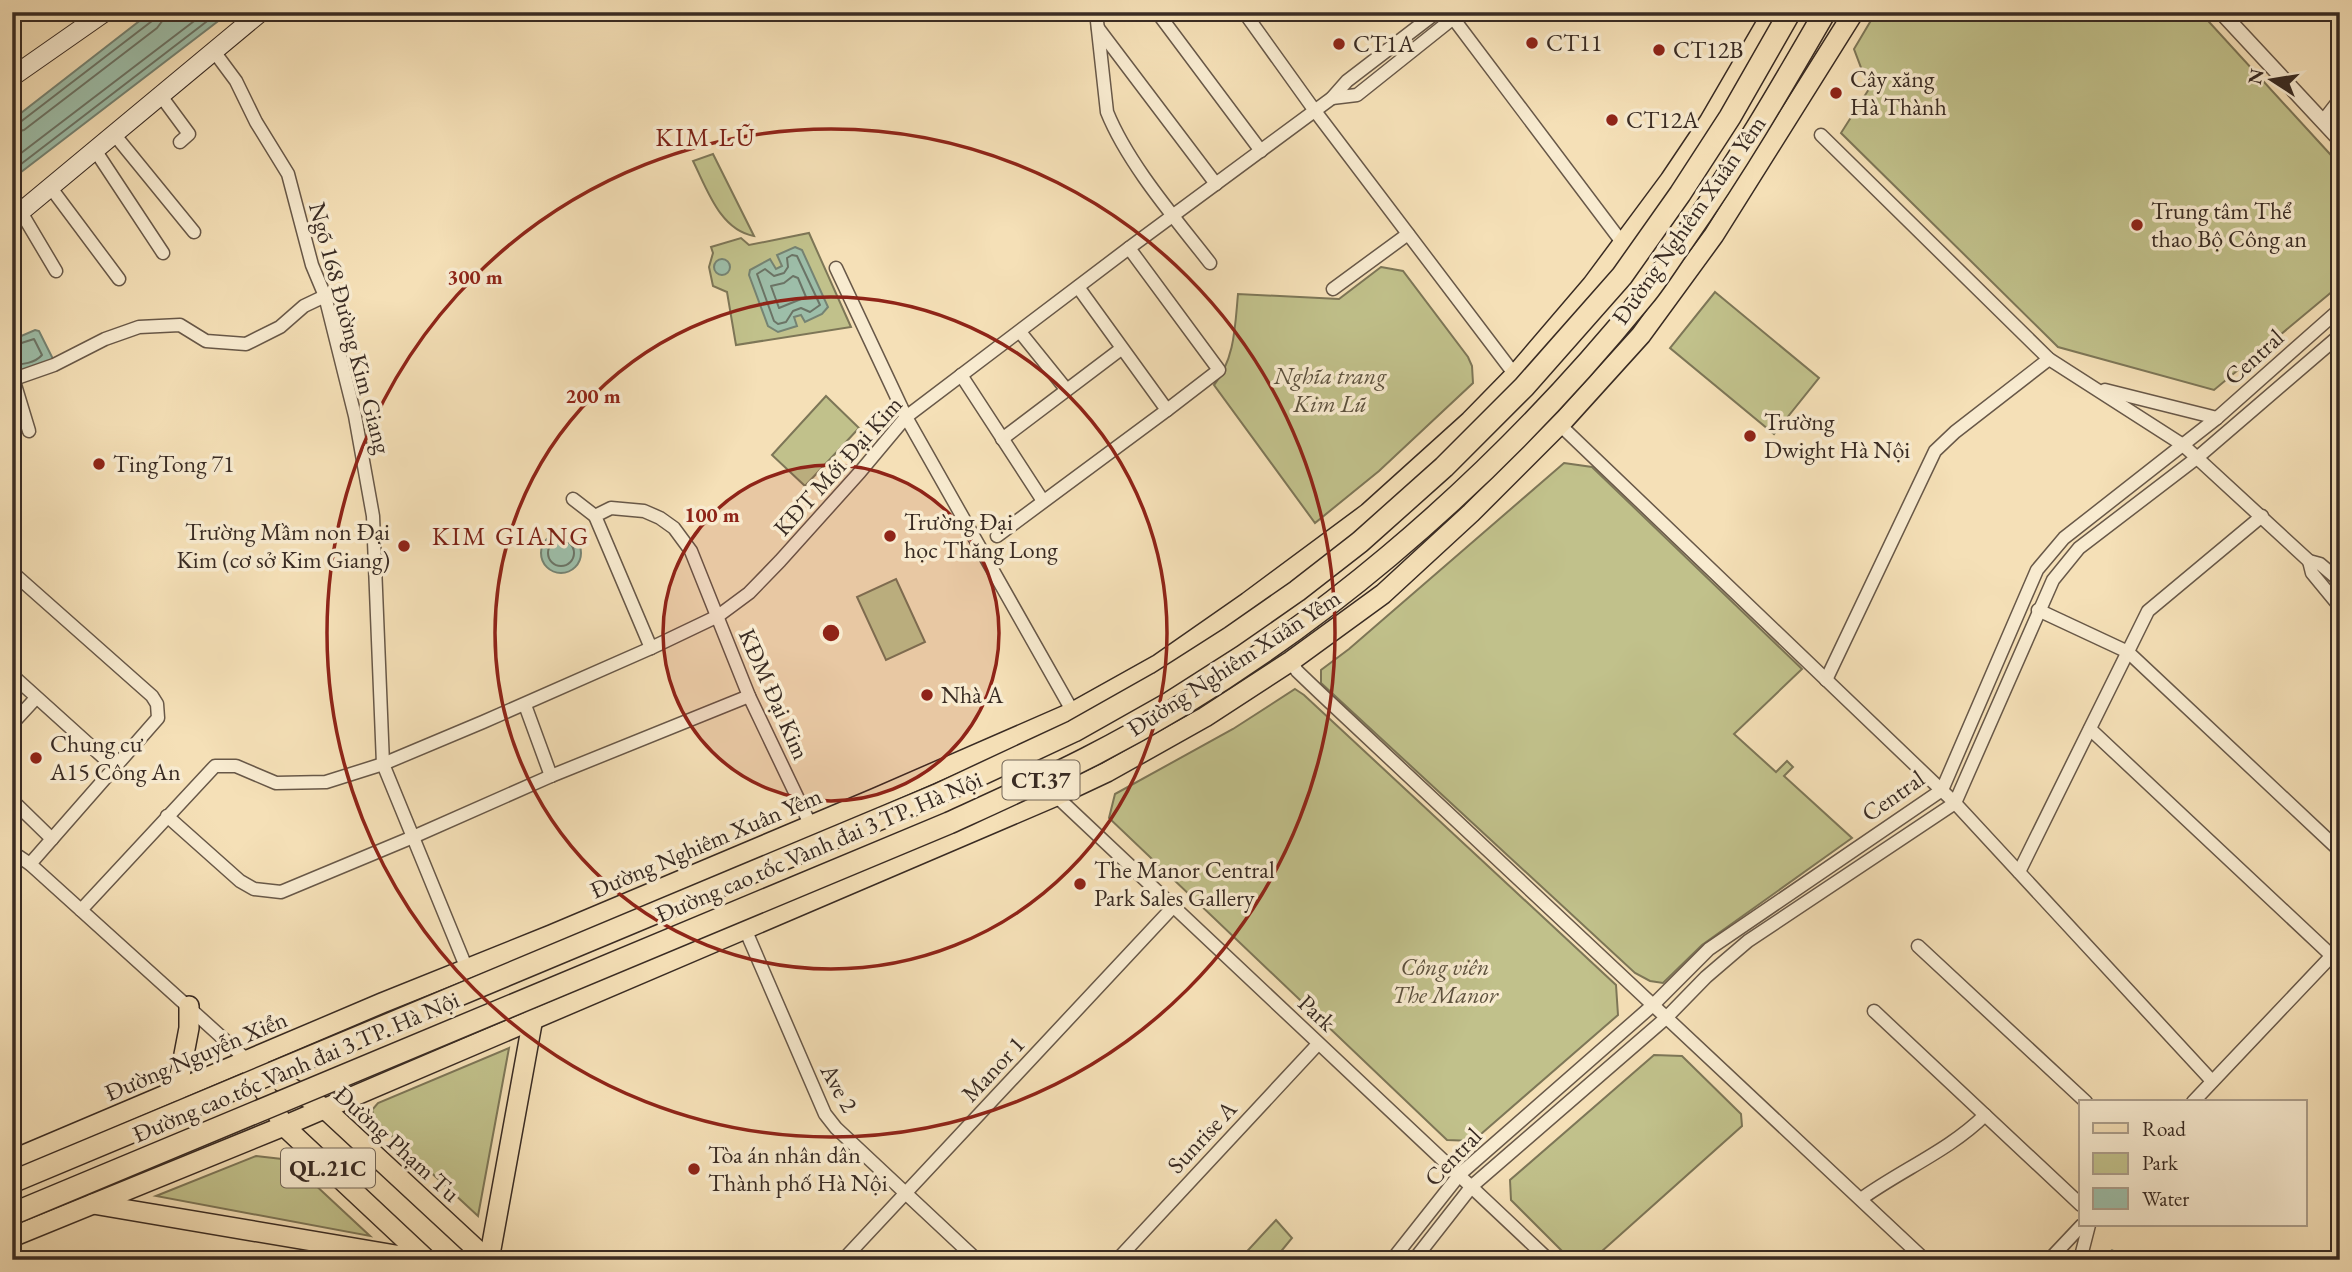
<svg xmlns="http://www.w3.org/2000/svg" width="2352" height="1272" font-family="'EB Garamond',serif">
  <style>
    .green { fill: #c1c18b; stroke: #7d7657; stroke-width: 2 }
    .water { fill: #9dbea9; stroke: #758373; stroke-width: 2 }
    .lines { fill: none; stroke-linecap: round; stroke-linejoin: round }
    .shore { stroke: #6b7466; stroke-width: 2 }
    .stream { stroke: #758373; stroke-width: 3.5 }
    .minor-casing { stroke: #685848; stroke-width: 15 }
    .tertiary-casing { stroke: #685848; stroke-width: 17 }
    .secondary-casing { stroke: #392b23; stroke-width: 20 }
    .primary-casing { stroke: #392b23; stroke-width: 22 }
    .trunk-casing { stroke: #392b23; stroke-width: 22 }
    .minor { stroke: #f8ebd0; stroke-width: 12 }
    .tertiary { stroke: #f8ebd0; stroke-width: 14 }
    .secondary { stroke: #f8ebd0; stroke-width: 18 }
    .primary { stroke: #f5e0b7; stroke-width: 19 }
    .trunk { stroke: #f5e0b7; stroke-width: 19 }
    .motorway-bridge-casing { stroke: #392b23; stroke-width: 24; stroke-linecap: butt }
    .motorway-bridge { stroke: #f5e0b7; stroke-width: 21 }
    .ring { fill: none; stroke: #8f2418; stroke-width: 3.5 }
    .poi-dot { fill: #8f2418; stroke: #f8ebd0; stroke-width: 2.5 }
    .labels { text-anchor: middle; stroke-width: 7; stroke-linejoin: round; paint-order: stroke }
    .shield { fill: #f8ebd0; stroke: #726557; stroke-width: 2 }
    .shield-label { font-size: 23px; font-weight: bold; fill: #392b23 }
    .poi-label { font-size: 24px; fill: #392b23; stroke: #f8ebd0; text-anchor: start }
    .street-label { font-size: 24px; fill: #392b23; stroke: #f8ebd0 }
    .park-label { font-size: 24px; font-style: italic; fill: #5b503d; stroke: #f8ebd0 }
    .neighbourhood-label { font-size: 26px; letter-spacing: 2px; fill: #7a1f14; stroke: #f8ebd0 }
    .centre { fill: #8f2418; stroke: #f8ebd0; stroke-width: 3.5 }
    .ring-label { font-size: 21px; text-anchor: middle; font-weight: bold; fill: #8f2418; stroke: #f8ebd0; stroke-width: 7; stroke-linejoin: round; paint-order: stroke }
  </style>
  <rect width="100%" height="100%" fill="#f5e0b7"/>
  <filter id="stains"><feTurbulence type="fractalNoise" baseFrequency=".00286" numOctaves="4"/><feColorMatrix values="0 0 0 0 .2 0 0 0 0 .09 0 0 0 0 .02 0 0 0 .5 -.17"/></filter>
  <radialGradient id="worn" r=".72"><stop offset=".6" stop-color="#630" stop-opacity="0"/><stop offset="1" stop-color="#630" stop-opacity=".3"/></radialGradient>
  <g class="green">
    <polygon points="1876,12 2200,12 2340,165 2340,285 2214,390 2058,347 1841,133 1869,89 1854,49"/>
    <path d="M 713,154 L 754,236 C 720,230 707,189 693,161 Z"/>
    <polygon points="809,233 851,327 736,345 727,292 713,286 709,267 713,253 711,247 741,238 749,245"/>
    <path d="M 1381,267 L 1403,271 L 1468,357 L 1472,366 L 1473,383 L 1379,471 L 1315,523 L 1214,385 C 1235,359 1235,326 1238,294 L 1339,299 Z"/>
    <polygon points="1715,292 1819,378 1774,434 1670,348"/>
    <polygon points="826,396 859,428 805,486 772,455"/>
    <polygon points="1564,463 1592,467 1802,669 1734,734 1776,772 1787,761 1793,767 1784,776 1852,838 1702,945 1663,983 1650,981 1635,973 1321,683 1321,670 1349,649"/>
    <polygon points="896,579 925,642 886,660 857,597"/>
    <polygon points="1295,689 1304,695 1616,985 1618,1015 1473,1141 1447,1140 1109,818 1115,794 1233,729"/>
    <polygon points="509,1048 478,1216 385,1130 375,1119 372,1110 378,1103"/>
    <polygon points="1654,1055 1682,1056 1741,1114 1742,1126 1592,1260 1571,1260 1511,1200 1510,1180"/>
    <polygon points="256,1156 282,1159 296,1167 370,1236 156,1196"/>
    <polygon points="1276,1220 1292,1238 1274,1260 1239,1260"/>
  </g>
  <g class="water">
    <polygon points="151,12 230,12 12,179 12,120"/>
    <polygon points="795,247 802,250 828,307 822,314 805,322 801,315 794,317 797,326 778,332 768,326 749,275 750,270 770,259 776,269 782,266 777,255"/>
    <circle cx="722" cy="267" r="8"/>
    <path d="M 35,330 L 39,331 L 53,359 L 19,374 C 9,367 12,351 12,340 Z"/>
    <circle cx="561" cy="553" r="20"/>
  </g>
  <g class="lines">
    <g class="shore">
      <polyline points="12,125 19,123 152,21 155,12"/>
      <polyline points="12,133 24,130 157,28 163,20 164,12"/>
      <polyline points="12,160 206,12"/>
      <polyline points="12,171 219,12"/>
      <polygon points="792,255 797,256 820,305 810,312 801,308 793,311 786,322 778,324 774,321 757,274 765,269 774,276 784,273 788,267 787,258"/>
      <polygon points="793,276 798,278 806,297 779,308 771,286 784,283"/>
      <path d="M 12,346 L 34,339 L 42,355 C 35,363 22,365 12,364"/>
      <circle cx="561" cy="553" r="13"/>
    </g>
    <polyline class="stream" points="2112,1251 2129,1260"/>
    <defs>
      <g id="minor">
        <path d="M 1096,12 L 1107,112 C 1128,164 1175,218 1210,263"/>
        <polyline points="1157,12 1261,151"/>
        <polyline points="1244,12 1315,111 1515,375"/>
        <polyline points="1453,18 1624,245"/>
        <polyline points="1098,28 1216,184"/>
        <polyline points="213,50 236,81 256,122 288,174 312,265 325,296 355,416 373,516 383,764 467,969"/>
        <polyline points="161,96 189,134 180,142"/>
        <polyline points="1332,98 1357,95 1461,12"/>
        <polyline points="2323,121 2340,99"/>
        <polyline points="114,134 194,232"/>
        <polyline points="1821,135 2049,359 2183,445 2309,561 2320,564 2340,581"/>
        <polyline points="95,150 163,253"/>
        <polyline points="51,188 119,279"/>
        <polyline points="21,212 56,271"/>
        <polyline points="1129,248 1219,370 1167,410"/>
        <polyline points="836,268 906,417 1073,712"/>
        <polyline points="1333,289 1408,234"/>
        <polyline points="1020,332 1066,389"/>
        <polyline points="12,375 29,431"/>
        <polyline points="961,375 1043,501"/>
        <polyline points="14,379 54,365 105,339 139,327 180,325 206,341 246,344 280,327 304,306 325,296"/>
        <polyline points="2105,390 2217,418"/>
        <polyline points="1559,424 1955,803 2212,1081"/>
        <polyline points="1002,439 1121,349"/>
        <polyline points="573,499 595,516"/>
        <polyline points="997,536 1167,410 1078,287"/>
        <polyline points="2309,561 2312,573 2340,607"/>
        <polyline points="12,572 152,696 157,704 158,718 30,864"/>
        <polyline points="2038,610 2128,652 2340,851"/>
        <polyline points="651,648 595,516 611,508 644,511 660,518 674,528 691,551 749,696 811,826"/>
        <polyline points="1291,661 1297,671 1320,693 1925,1260"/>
        <polyline points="12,675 114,767"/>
        <polyline points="1826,680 1935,451 1955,432 2049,359"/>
        <polyline points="525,705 551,776"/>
        <polyline points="12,724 36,698"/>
        <polyline points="2090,729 2332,956"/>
        <polyline points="1056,796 1549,1260"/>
        <polyline points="12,800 52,839"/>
        <polyline points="167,816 240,881 254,889 281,892 413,837 551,776 749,696"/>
        <polyline points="12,852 30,864 248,1061"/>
        <polyline points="2019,872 2148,611 2262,516"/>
        <polyline points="81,910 215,766 236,766 276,783 326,782 383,764 483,722 651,648 718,616 749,593 780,561 860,472 906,417 1129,248 1332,98 1347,81 1437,12"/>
        <polyline points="745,929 825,1114 836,1128 977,1260"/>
        <polyline points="1918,946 2086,1102"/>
        <polyline points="1874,1011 2081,1205"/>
        <polyline points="2193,1102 2340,947"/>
        <path d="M 1861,1199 C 1901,1170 1950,1150 1985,1115"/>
        <polyline points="843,1260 1173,907"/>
        <polyline points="1117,1260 1318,1044"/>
        <polyline points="1392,1260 1460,1174 1653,1005 1709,949 1942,790 2037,570 2064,538 2217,418 2340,309"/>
        <polyline points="1414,1260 1472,1186 1666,1018 1706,977 1748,941 1955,803 2053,580 2079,548 2198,457 2340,335"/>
        <polyline points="2049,1260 2082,1225"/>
        <polyline points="2080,1260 2089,1225"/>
      </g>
      <polyline id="tertiary" points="2221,12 2340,140"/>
      <g id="secondary">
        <polyline points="12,77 105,12"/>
        <polyline points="12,219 261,12"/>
      </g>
      <g id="primary">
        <polyline points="177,1091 189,1028 189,1006"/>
        <polyline points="12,1160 382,1003 551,935 876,798 1073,712 1159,664 1248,602 1368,513 1470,421 1515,375 1592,285 1670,180 1709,122 1773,12"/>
        <polyline points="12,1237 284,1126 1056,796 1107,772 1205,717 1291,661 1383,594 1471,513 1565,419 1641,335 1714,235 1854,12"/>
      </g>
      <g id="trunk">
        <polyline points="248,1061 324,1108 488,1260"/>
        <polyline points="250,1065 284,1126 427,1260"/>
        <polyline points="93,1204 425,1260"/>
        <polyline points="489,1260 533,1018"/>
      </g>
    </defs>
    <use href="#minor" class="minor-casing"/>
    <use href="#tertiary" class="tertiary-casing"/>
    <use href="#secondary" class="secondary-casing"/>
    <use href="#primary" class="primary-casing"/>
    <use href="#trunk" class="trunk-casing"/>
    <use href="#minor" class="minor"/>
    <use href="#tertiary" class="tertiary"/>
    <use href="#secondary" class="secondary"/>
    <use href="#primary" class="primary"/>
    <use href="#trunk" class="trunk"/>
    <defs>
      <g id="motorway-bridge">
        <polyline points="12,1182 937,795 1074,731 1159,683 1231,637 1297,591 1360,542 1444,467 1524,387 1622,276 1680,194 1730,117 1790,12"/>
        <path d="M 12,1214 L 949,823 C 995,802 1042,781 1087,758 C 1301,649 1493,482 1644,296 C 1658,279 1670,259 1683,241 C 1735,167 1780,90 1825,12"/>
      </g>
    </defs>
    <use href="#motorway-bridge" class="motorway-bridge-casing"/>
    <use href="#motorway-bridge" class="motorway-bridge"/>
  </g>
  <circle cx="831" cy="633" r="168" fill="#8f2418" fill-opacity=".12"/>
  <g class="ring">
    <circle cx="831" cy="633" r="168"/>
    <circle cx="831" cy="633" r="336"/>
    <circle cx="831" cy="633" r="504"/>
  </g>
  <g class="poi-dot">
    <circle cx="1532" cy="43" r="7"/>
    <circle cx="1339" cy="44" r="7"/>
    <circle cx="1659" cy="50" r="7"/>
    <circle cx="1836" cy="93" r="7"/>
    <circle cx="1612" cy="120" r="7"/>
    <circle cx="2137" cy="225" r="7"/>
    <circle cx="1750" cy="436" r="7"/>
    <circle cx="99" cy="464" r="7"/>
    <circle cx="890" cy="536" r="7"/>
    <circle cx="404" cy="546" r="7"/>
    <circle cx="927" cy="695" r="7"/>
    <circle cx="36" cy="758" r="7"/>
    <circle cx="1080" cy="884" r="7"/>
    <circle cx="694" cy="1169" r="7"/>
  </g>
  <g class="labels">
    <g class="shield">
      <rect x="1002.5" y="760.5" width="77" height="39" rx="5"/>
      <rect x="281" y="1148.5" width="94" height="39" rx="5"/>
    </g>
    <g class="shield-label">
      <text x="1041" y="788">CT.37</text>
      <text x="328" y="1176">QL.21C</text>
    </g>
    <g class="poi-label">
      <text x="1546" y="51">CT11</text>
      <text x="1353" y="52">CT1A</text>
      <text x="1673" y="58">CT12B</text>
      <text x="1850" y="87">Cây xăng<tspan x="1850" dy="28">Hà Thành</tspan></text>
      <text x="1626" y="128">CT12A</text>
      <text x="2151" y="219">Trung tâm Thể<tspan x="2151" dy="28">thao Bộ Công an</tspan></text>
      <text x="1764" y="430">Trường<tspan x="1764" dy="28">Dwight Hà Nội</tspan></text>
      <text x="113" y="472">TingTong 71</text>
      <text x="904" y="530">Trường Đại<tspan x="904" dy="28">học Thăng Long</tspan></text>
      <text x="390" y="540" text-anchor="end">Trường Mầm non Đại<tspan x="390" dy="28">Kim (cơ sở Kim Giang)</tspan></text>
      <text x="941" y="703">Nhà A</text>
      <text x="50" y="752">Chung cư<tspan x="50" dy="28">A15 Công An</tspan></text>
      <text x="1094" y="878">The Manor Central<tspan x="1094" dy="28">Park Sales Gallery</tspan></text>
      <text x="708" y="1163">Tòa án nhân dân<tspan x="708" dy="28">Thành phố Hà Nội</tspan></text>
    </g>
    <g class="street-label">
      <text transform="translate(1689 220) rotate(-55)" y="8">Đường Nghiêm Xuân Yêm</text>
      <text transform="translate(350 328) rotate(75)" y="8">Ngõ 168 Đường Kim Giang</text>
      <text transform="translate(2254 357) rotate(-42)" y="8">Central</text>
      <text transform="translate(838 466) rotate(-48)" y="8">KĐT Mới Đại Kim</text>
      <text transform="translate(1234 663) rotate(-33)" y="8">Đường Nghiêm Xuân Yêm</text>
      <text transform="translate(774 694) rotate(66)" y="8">KĐM Đại Kim</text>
      <text transform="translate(1893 796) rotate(-35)" y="8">Central</text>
      <text transform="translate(706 843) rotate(-23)" y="8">Đường Nghiêm Xuân Yêm</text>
      <text transform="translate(819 847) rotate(-23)" y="8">Đường cao tốc Vành đai 3 TP. Hà Nội</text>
      <text transform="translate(1317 1013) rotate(43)" y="8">Park</text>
      <text transform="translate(196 1056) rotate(-23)" y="8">Đường Nguyễn Xiển</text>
      <text transform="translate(296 1067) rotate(-23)" y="8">Đường cao tốc Vành đai 3 TP. Hà Nội</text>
      <text transform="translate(993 1069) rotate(-47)" y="8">Manor 1</text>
      <text transform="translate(839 1088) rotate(61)" y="8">Ave 2</text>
      <text transform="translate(1202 1137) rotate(-47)" y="8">Sunrise A</text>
      <text transform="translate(397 1144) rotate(42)" y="8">Đường Phạm Tu</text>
      <text transform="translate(1453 1157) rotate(-46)" y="8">Central</text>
    </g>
    <g class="park-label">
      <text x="1330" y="384">Nghĩa trang<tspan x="1330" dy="28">Kim Lũ</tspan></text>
      <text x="1445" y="975">Công viên<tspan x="1445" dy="28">The Manor</tspan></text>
    </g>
    <g class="neighbourhood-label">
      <text x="706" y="146">KIM LŨ</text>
      <text x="511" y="545">KIM GIANG</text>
    </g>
  </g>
  <circle cx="831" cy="633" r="10" class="centre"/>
  <g class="ring-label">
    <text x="475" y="284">300 m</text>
    <text x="593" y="403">200 m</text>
    <text x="712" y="522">100 m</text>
  </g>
  <rect width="2352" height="1272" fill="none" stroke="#f5e0b7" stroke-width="42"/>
  <rect x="14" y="14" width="2324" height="1244" fill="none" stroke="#392b23" stroke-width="3.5"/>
  <rect x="21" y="21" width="2310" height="1230" fill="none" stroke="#392b23" stroke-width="2"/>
  <rect x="2079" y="1100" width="228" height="126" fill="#f8ebd0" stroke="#ac9e8b" stroke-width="2"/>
  <rect x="2093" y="1123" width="35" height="10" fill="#f5e0b7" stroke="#ac9e8b" stroke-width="2"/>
  <text x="2142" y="1136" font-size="21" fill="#392b23">Road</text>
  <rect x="2093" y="1153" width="35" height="21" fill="#c1c18b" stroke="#ac9e8b" stroke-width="2"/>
  <text x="2142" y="1170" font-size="21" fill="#392b23">Park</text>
  <rect x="2093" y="1188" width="35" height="21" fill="#9dbea9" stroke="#ac9e8b" stroke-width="2"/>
  <text x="2142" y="1206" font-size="21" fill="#392b23">Water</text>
  <g transform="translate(2272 80) rotate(282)" stroke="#f8ebd0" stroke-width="5" paint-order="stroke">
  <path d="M0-5L12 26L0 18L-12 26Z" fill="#392b23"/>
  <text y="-10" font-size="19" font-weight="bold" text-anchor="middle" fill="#392b23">N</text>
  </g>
  <rect width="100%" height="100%" filter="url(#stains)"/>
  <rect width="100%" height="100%" fill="url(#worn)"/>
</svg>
